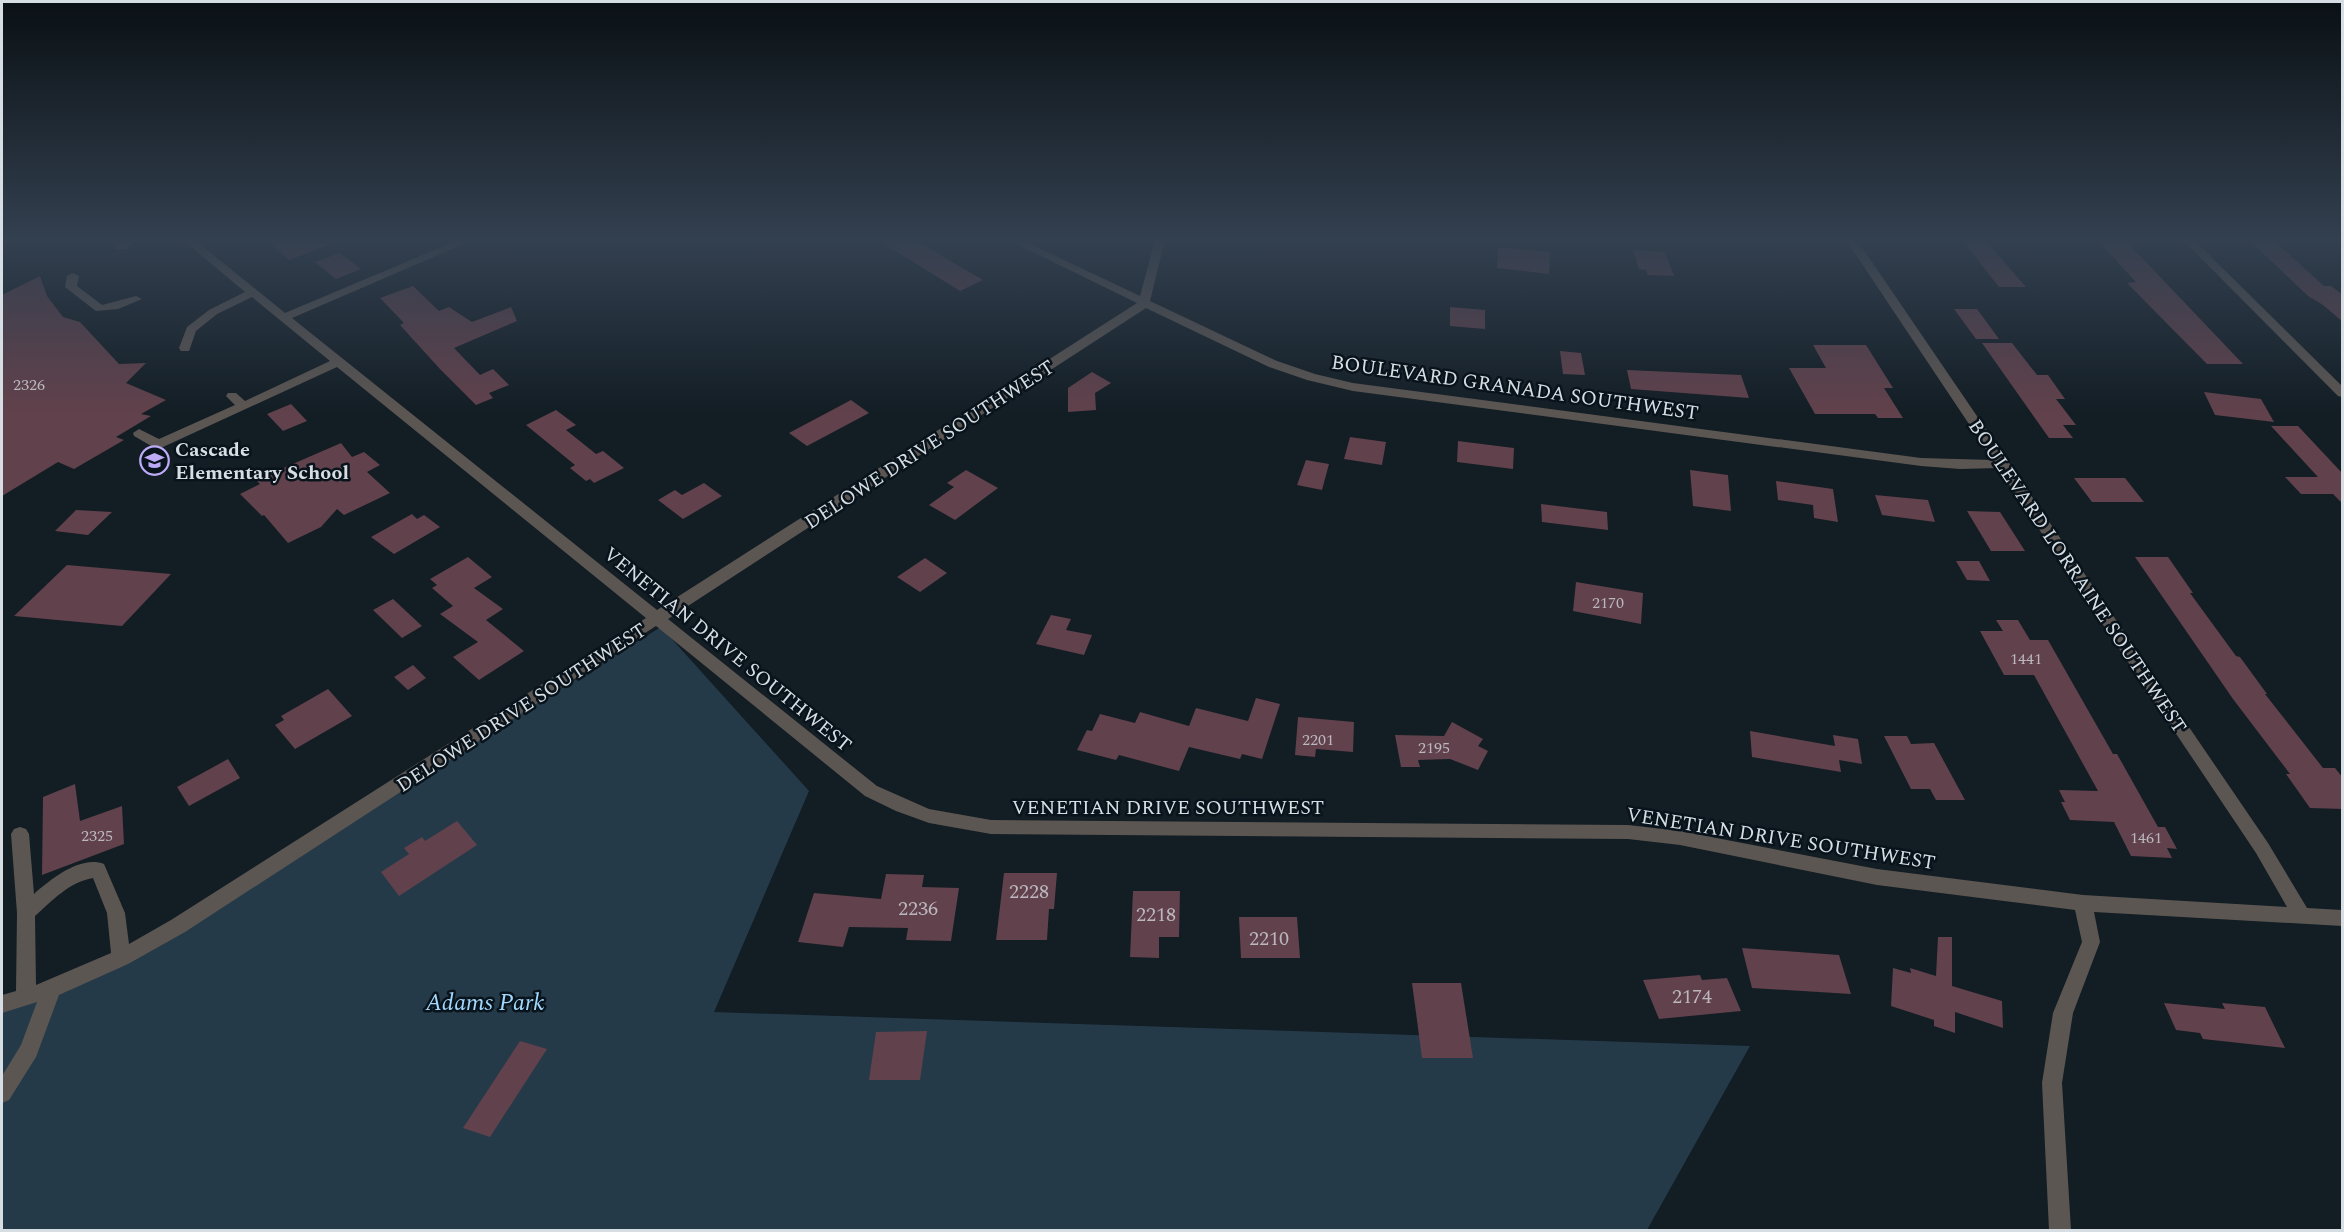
<svg xmlns="http://www.w3.org/2000/svg" width="2344" height="1232" font-family="Spectral,serif">
  <style>
    .green { fill: #253a49 }
    .lines { fill: none; stroke-linecap: round; stroke-linejoin: round }
    .stream { stroke: #465e75; stroke-width: 5 }
    .building { fill: #61414b }
    .minor { fill: #5c5652; fill-rule: evenodd }
    .labels { text-anchor: middle; stroke-width: 5; stroke-linejoin: round; paint-order: stroke }
    .number-label { font-size: 16px; fill: #bab7bd }
    .street-label { font-size: 20px; fill: #d7dee3; stroke: #09131b }
    .poi-label { font-size: 20px; font-weight: bold; fill: #d7dee3; stroke: #09131b; text-anchor: start }
    .near-number-label { font-size: 20px; fill: #bab7bd }
    .near-park-label { font-size: 24px; font-style: italic; fill: #a3d8fe; stroke: #09131b }
  </style>
  <rect width="100%" height="100%" fill="#121d24"/>
  <polygon class="green" points="661,627 809,791 714,1012 1750,1046 1647,1230 2,1230 2,1006 66,992"/>
  <g class="lines">
    <polyline class="stream" points="2,244 8,240"/>
  </g>
  <g class="building">
    <polygon points="267,240 336,240 337,242 289,260"/>
    <polygon points="878,240 915,240 983,280 960,291"/>
    <polygon points="1962,240 1985,240 2026,287 1999,287"/>
    <polygon points="2097,240 2125,240 2243,364 2207,364 2127,283 2136,282"/>
    <polygon points="2249,240 2273,240 2324,286 2331,286 2343,295 2343,322 2323,305 2308,296"/>
    <polygon points="1498,247 1550,252 1549,274 1497,268"/>
    <polygon points="1633,250 1665,252 1674,276 1648,275 1646,270 1639,269"/>
    <polygon points="340,253 361,269 336,279 315,262"/>
    <polygon points="40,276 47,296 63,317 80,322 119,364 146,363 126,383 166,400 141,414 151,416 116,437 124,440 74,469 58,462 2,496 2,295"/>
    <polygon points="413,286 439,311 449,307 472,322 511,307 517,321 454,348 480,375 493,369 509,385 489,393 493,398 476,405 440,369 400,325 404,323 380,298"/>
    <polygon points="1450,307 1485,310 1485,329 1450,326"/>
    <polygon points="1954,309 1977,309 1999,339 1976,339"/>
    <polygon points="1982,343 2012,343 2037,375 2048,375 2065,399 2056,399 2076,425 2063,425 2073,438 2049,438"/>
    <polygon points="1813,345 1866,345 1893,388 1884,388 1903,418 1878,418 1875,414 1815,414 1789,368 1826,368"/>
    <polygon points="1560,351 1581,353 1585,375 1563,374"/>
    <polygon points="1627,370 1741,375 1749,398 1631,389"/>
    <polygon points="1092,372 1111,383 1095,393 1096,410 1068,412 1068,388"/>
    <polygon points="2204,392 2261,399 2274,422 2215,415"/>
    <polygon points="851,400 869,413 807,446 789,433"/>
    <polygon points="291,404 307,421 283,431 267,414"/>
    <polygon points="556,410 576,425 566,430 596,454 603,451 624,468 594,483 590,479 586,481 570,468 575,465 526,425"/>
    <polygon points="2271,426 2298,426 2343,474 2343,504 2333,494 2301,494 2285,477 2318,477"/>
    <polygon points="1350,437 1386,442 1382,465 1344,459"/>
    <polygon points="1458,441 1514,448 1513,469 1457,462"/>
    <polygon points="341,443 352,457 364,452 380,465 367,472 390,493 344,515 337,509 321,527 288,543 264,515 262,516 240,494 260,484 256,480"/>
    <polygon points="1306,460 1329,464 1322,490 1297,485"/>
    <polygon points="966,470 998,488 955,520 929,505 954,487 947,483"/>
    <polygon points="1690,470 1728,475 1731,511 1693,506"/>
    <polygon points="2074,478 2125,478 2144,502 2092,502"/>
    <polygon points="1776,481 1833,489 1838,522 1814,518 1813,505 1778,500"/>
    <polygon points="704,483 722,496 683,519 658,500 675,490 682,495"/>
    <polygon points="1875,495 1928,500 1935,522 1882,515"/>
    <polygon points="1541,504 1607,512 1608,530 1542,522"/>
    <polygon points="76,510 112,512 88,535 55,531"/>
    <polygon points="1967,511 2000,512 2025,551 1991,551"/>
    <polygon points="412,514 417,519 424,515 440,527 394,554 371,537"/>
    <polygon points="468,557 492,577 474,588 503,609 486,620 524,651 479,680 453,657 478,642 440,614 453,606 432,588 437,585 430,579"/>
    <polygon points="2135,557 2168,557 2193,593 2190,593 2236,656 2240,657 2267,694 2265,694 2323,768 2335,768 2343,778 2343,809 2310,808 2286,774 2290,774 2233,699"/>
    <polygon points="925,558 947,573 920,592 897,577"/>
    <polygon points="1956,561 1979,561 1990,581 1967,580"/>
    <polygon points="67,565 171,574 122,626 14,616"/>
    <polygon points="1576,582 1643,593 1641,624 1573,611"/>
    <polygon points="393,599 422,626 402,638 373,610"/>
    <polygon points="1051,615 1071,619 1066,630 1092,635 1084,655 1036,644"/>
    <polygon points="1996,620 2018,620 2030,640 2048,640 2113,754 2117,754 2158,827 2165,827 2177,849 2167,848 2172,858 2131,856 2114,822 2070,820 2061,802 2065,802 2059,790 2098,791 2034,675 2004,675 1980,631 2003,631"/>
    <polygon points="413,665 426,678 408,690 394,677"/>
    <polygon points="328,689 352,716 295,749 275,725 284,720 281,716"/>
    <polygon points="1256,698 1280,704 1262,759 1242,754 1240,759 1189,747 1179,771 1119,755 1116,760 1077,750 1087,730 1092,731 1100,714 1135,723 1140,712 1189,726 1196,708 1248,721"/>
    <polygon points="1298,717 1354,722 1353,752 1316,749 1315,757 1295,755"/>
    <polygon points="1452,722 1483,739 1478,746 1488,751 1478,770 1450,759 1418,760 1420,767 1401,767 1395,735 1444,736"/>
    <polygon points="1750,731 1835,746 1833,735 1858,739 1862,764 1839,760 1841,772 1752,757"/>
    <polygon points="1884,736 1907,736 1911,744 1934,743 1965,800 1936,800 1930,789 1911,789"/>
    <polygon points="228,759 240,778 189,806 177,787"/>
    <polygon points="75,784 80,821 122,806 124,844 42,875 43,797"/>
    <polygon points="457,821 477,845 399,896 381,872 409,854 404,848 422,837 425,841"/>
    <polygon points="1004,873 1057,873 1054,909 1049,909 1047,940 996,940"/>
    <polygon points="886,874 924,875 922,887 959,888 951,941 906,940 908,928 849,927 843,947 798,942 814,893 881,899"/>
    <polygon points="1133,891 1180,891 1179,937 1159,937 1159,958 1130,957"/>
    <polygon points="1239,917 1297,917 1300,958 1241,958"/>
    <polygon points="1938,937 1952,937 1952,986 2002,1001 2003,1028 1955,1012 1955,1033 1934,1026 1934,1020 1891,1006 1893,968 1911,973 1910,968 1936,976"/>
    <polygon points="1742,948 1839,955 1851,994 1752,988"/>
    <polygon points="1700,975 1702,980 1727,978 1741,1011 1659,1019 1643,980"/>
    <polygon points="1412,983 1461,983 1473,1058 1422,1058"/>
    <polygon points="2164,1003 2225,1009 2222,1003 2265,1007 2285,1048 2203,1039 2200,1033 2176,1030"/>
    <polygon points="927,1031 920,1080 869,1080 876,1032"/>
    <polygon points="520,1041 547,1049 490,1137 463,1128"/>
  </g>
  <g class="lines">
    <g class="minor">
      <polygon points="125,240 139,240 124,249 116,249 116,245"/>
      <path d="M 183,240 L 195,240 L 285,313 L 458,240 L 473,240 L 292,318 L 657,610 L 1137,303 L 1008,240 L 1022,240 L 1140,296 L 1155,240 L 1165,240 L 1150,301 L 1277,361 L 1315,374 L 1353,383 L 1921,458 L 1993,460 L 1846,240 L 1857,240 L 2268,843 L 2307,908 L 2342,910 L 2342,926 L 2094,912 L 2100,942 L 2073,1013 L 2062,1083 L 2071,1230 L 2049,1230 L 2042,1083 L 2053,1013 L 2082,942 L 2075,910 L 1877,885 L 1680,845 L 1628,839 L 991,834 L 929,823 L 896,811 L 865,796 L 656,626 L 185,932 L 128,964 L 59,995 L 36,1057 L 9,1100 L 2,1103 L 2,1076 L 21,1045 L 37,1002 L 2,1013 L 2,995 L 16,991 L 17,913 L 11,834 L 14,829 L 20,827 L 26,829 L 29,834 L 34,894 C 50,880 80,855 104,864 L 125,913 L 129,944 L 171,920 L 646,618 L 337,367 L 163,447 L 153,447 L 134,436 L 133,433 L 139,429 L 159,439 L 235,405 L 226,396 L 228,393 L 236,393 L 245,401 L 330,361 L 252,297 L 217,314 L 196,331 L 189,351 L 181,351 L 179,348 L 187,327 L 209,310 L 245,292 ZM 1146,308 L 1269,367 L 1307,380 L 1353,391 L 1921,466 L 1960,469 L 1998,468 L 2256,853 L 2287,907 L 2083,895 L 1877,869 L 1680,831 L 1628,825 L 991,820 L 929,809 L 877,786 L 668,619 ZM 93,878 L 107,913 L 111,953 L 36,985 L 35,916 C 52,901 69,882 93,878 Z"/>
      <polygon points="2183,240 2194,240 2342,386 2342,397 2338,396"/>
      <polygon points="73,273 79,276 77,286 102,305 136,296 142,299 118,309 96,311 65,287 67,276"/>
    </g>
  </g>
  <linearGradient id="sky" x2="0" y2="1"><stop stop-color="#0a1014"/><stop offset="0.58" stop-color="#334050"/><stop offset="1" stop-color="#334050" stop-opacity="0"/></linearGradient>
  <rect width="2344" height="413" fill="url(#sky)"/>
  <defs>
    <symbol id="school-ring" viewBox="-11 -11 22 22"><circle r="9.5" fill="#09131b" stroke="#bcaaf6" stroke-width="1.5"/><path d="M0-5L7-2L0 1L-7-2ZM-4 1L0 2.5L4 1V4Q0 6-4 4Z" fill="#bcaaf6"/></symbol>
  </defs>
  <g fill-rule="evenodd">
    <use href="#school-ring" x="138" y="444" width="33" height="33"/>
  </g>
  <g class="labels">
    <g class="number-label">
      <text x="29" y="390">2326</text>
      <text x="1608" y="608">2170</text>
      <text x="2026" y="664">1441</text>
      <text x="1318" y="745">2201</text>
      <text x="1434" y="753">2195</text>
      <text x="97" y="841">2325</text>
      <text x="2146" y="843">1461</text>
    </g>
    <g class="street-label">
      <text transform="translate(1515 387) rotate(8)" y="7">BOULEVARD GRANADA SOUTHWEST</text>
      <text transform="translate(929 444) rotate(-33)" y="7">DELOWE DRIVE SOUTHWEST</text>
      <text transform="translate(2078 576) rotate(56)" y="7">BOULEVARD LORRAINE SOUTHWEST</text>
      <text transform="translate(728 649) rotate(39)" y="7">VENETIAN DRIVE SOUTHWEST</text>
      <text transform="translate(521 707) rotate(-33)" y="7">DELOWE DRIVE SOUTHWEST</text>
      <text x="1168" y="814">VENETIAN DRIVE SOUTHWEST</text>
      <text transform="translate(1781 838) rotate(9)" y="7">VENETIAN DRIVE SOUTHWEST</text>
    </g>
    <g class="poi-label">
      <text x="175" y="456">Cascade<tspan x="175" dy="23">Elementary School</tspan></text>
    </g>
    <g class="near-number-label">
      <text x="1029" y="898">2228</text>
      <text x="918" y="915">2236</text>
      <text x="1156" y="921">2218</text>
      <text x="1269" y="945">2210</text>
      <text x="1692" y="1003">2174</text>
    </g>
    <g class="near-park-label">
      <text x="485" y="1010">Adams Park</text>
    </g>
  </g>
  <rect width="2344" height="1232" fill="none" stroke="#d7dee3" stroke-width="6"/>
</svg>
